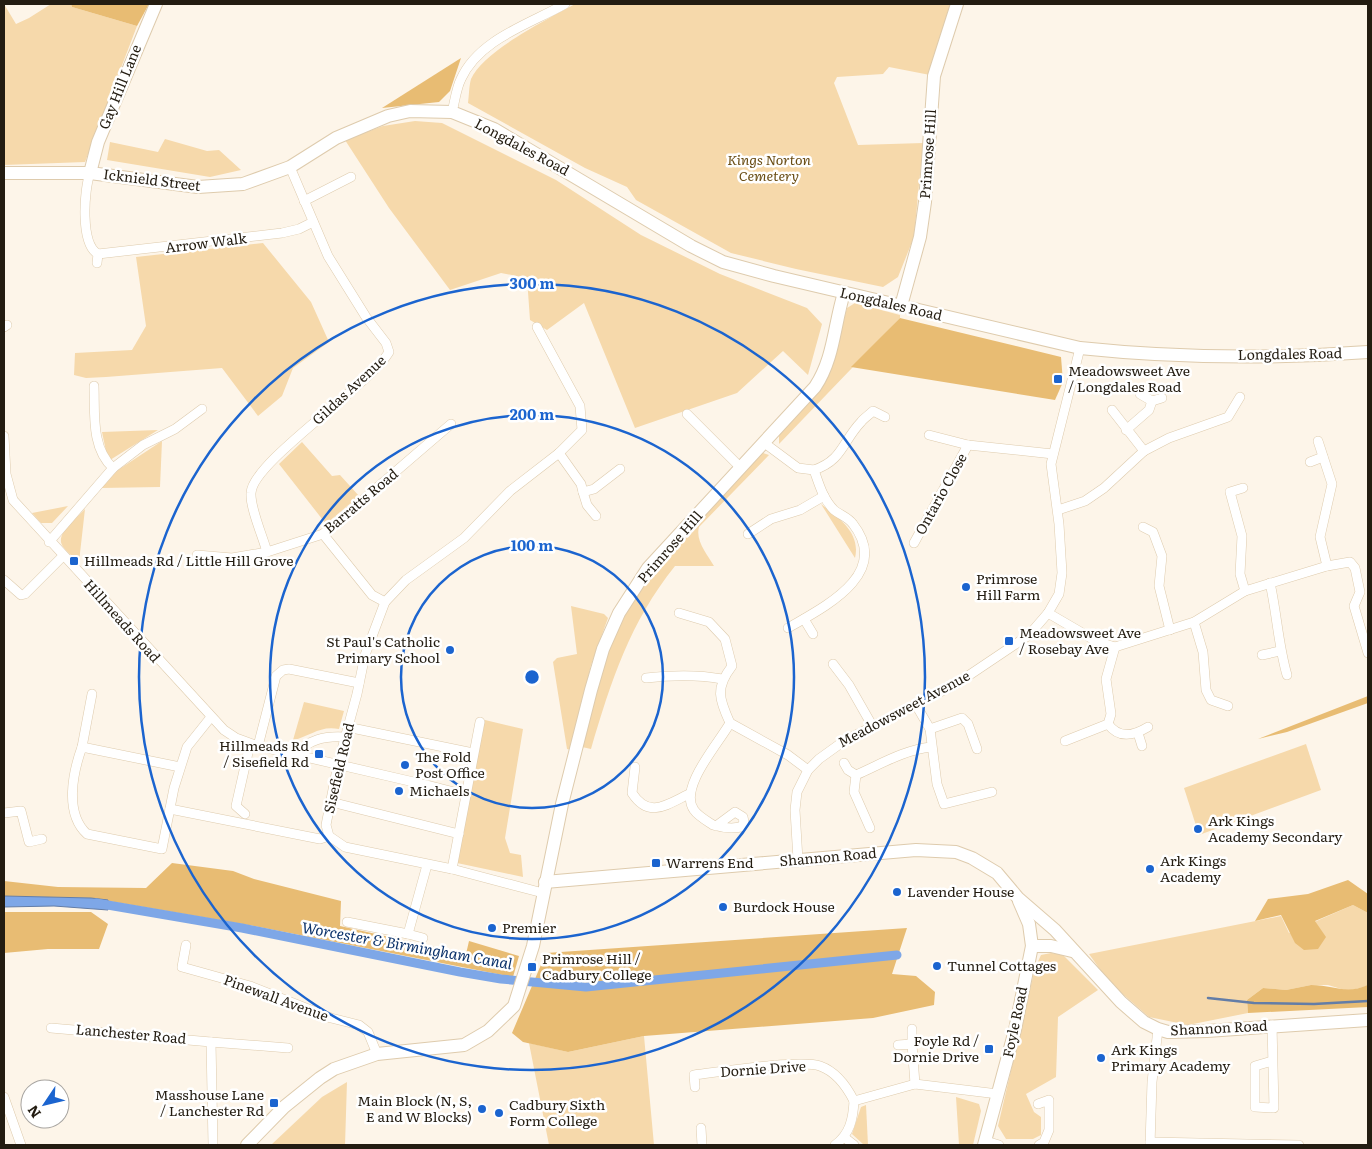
<svg xmlns="http://www.w3.org/2000/svg" width="1372" height="1149" font-family="Literata,serif">
  <style>
    .green { fill: #f6d9ab }
    .forest { fill: #e8bc73 }
    .water { fill: #7ea7e7; stroke: #637da7 }
    .lines { fill: none; stroke-linecap: round; stroke-linejoin: round }
    .stream { stroke: #637da7; stroke-width: 2.5 }
    .canal { stroke: #7ea7e7; stroke-width: 9 }
    .street-casing { stroke: #decbad; stroke-width: 10 }
    .secondary-casing { stroke: #decbad; stroke-width: 14 }
    .street { stroke: #fff; stroke-width: 9 }
    .secondary { stroke: #fff; stroke-width: 12 }
    .ring { fill: none; stroke: #1b64cf; stroke-width: 2.5 }
    .poi-dot { fill: #1b64cf; stroke: #fff; stroke-width: 2 }
    .labels { text-anchor: middle; stroke-width: 5; stroke-linejoin: round; paint-order: stroke }
    .street-label { font-size: 14px; fill: #231c11; stroke: #fff }
    .park-label { font-size: 14px; font-style: italic; fill: #694c13; stroke: #fff }
    .poi-label { font-size: 14px; fill: #231c11; stroke: #fff; text-anchor: start }
    .water-label { font-size: 15px; font-style: italic; fill: #0c326a; stroke: #fff }
    .centre { fill: #1b64cf; stroke: #fff; stroke-width: 2.5 }
    .ring-label { font-size: 15px; text-anchor: middle; font-weight: bold; fill: #1b64cf; stroke: #fff; stroke-width: 5; stroke-linejoin: round; paint-order: stroke }
  </style>
  <rect width="100%" height="100%" fill="#fdf5e9"/>
  <g class="green">
    <polygon points="4,4 16,24 29,18 51,4 71,4 72,7 137,26 85,162 4,165"/>
    <path d="M 575,4 L 950,4 L 930,75 L 889,67 L 883,74 L 837,77 L 834,83 L 858,145 L 923,143 L 914,237 L 898,277 L 883,287 L 796,269 L 731,253 L 636,200 L 627,187 L 585,168 L 468,103 C 469,96 469,86 471,79 C 483,51 548,19 575,4 Z"/>
    <polygon points="415,121 442,123 556,180 641,235 720,274 807,308 822,324 808,375 783,351 737,393 635,428 584,303 547,330 530,320 527,278 501,273 450,290 389,208 345,140 383,126"/>
    <polygon points="165,139 207,151 219,150 241,170 210,177 107,160 110,142 158,152"/>
    <polygon points="263,243 311,302 329,342 293,368 282,396 258,416 222,368 106,377 86,378 74,375 75,353 132,350 146,326 136,257"/>
    <polygon points="855,303 900,315 900,318 779,444 779,433 829,374 847,308"/>
    <polygon points="158,430 110,460 107,456 102,432"/>
    <polygon points="162,441 160,487 101,488 118,470"/>
    <polygon points="302,442 332,476 340,475 359,496 326,524 279,464"/>
    <path d="M 763,453 L 769,455 L 699,527 C 695,541 708,555 714,566 L 675,566 C 630,622 611,681 591,749 L 582,747 L 601,673 L 614,633 L 634,597 L 655,570 L 759,455 Z"/>
    <path d="M 821,504 C 839,518 861,533 855,558 Z"/>
    <polygon points="68,506 52,523 41,523 32,513"/>
    <path d="M 85,509 L 79,562 C 74,557 65,551 62,545 C 56,532 78,517 85,509 Z"/>
    <polygon points="571,606 604,614 608,618 591,665 571,750 567,749 553,662 557,658 577,654"/>
    <path d="M 304,702 L 344,711 L 339,729 C 320,725 311,736 293,740 Z"/>
    <polygon points="485,720 523,729 505,838 510,853 521,855 523,877 457,863"/>
    <polygon points="1306,744 1321,790 1199,835 1184,788"/>
    <polygon points="1353,905 1368,913 1367,986 1348,991 1328,985 1311,985 1286,990 1263,988 1247,1000 1248,1013 1188,1025 1149,1017 1109,982 1089,954 1281,916 1289,933"/>
    <polygon points="1051,953 1062,954 1098,990 1058,1017 1056,1077 1026,1094 1034,1112 1041,1117 1041,1135 1033,1139 1006,1139 998,1126 1035,968 1041,955"/>
    <polygon points="644,1036 654,1145 549,1145 529,1043 568,1052"/>
    <polygon points="347,1082 345,1145 271,1145 322,1097"/>
    <polygon points="956,1097 979,1104 981,1111 973,1145 959,1145"/>
    <polygon points="866,1105 868,1145 864,1145 852,1134 861,1107"/>
  </g>
  <g class="forest">
    <polygon points="71,4 149,4 137,26 72,7"/>
    <polygon points="461,58 450,91 439,102 382,108"/>
    <polygon points="900,318 1061,357 1063,382 1055,400 851,367"/>
    <polygon points="1368,696 1368,703 1287,732 1258,739"/>
    <polygon points="172,863 233,871 254,879 341,901 340,926 466,954 469,941 519,956 513,977 254,926 91,898 4,896 4,881 58,887 146,888"/>
    <polygon points="1348,880 1368,894 1368,913 1353,905 1315,921 1326,937 1318,949 1304,950 1295,943 1281,915 1255,921 1268,899 1308,894"/>
    <polygon points="4,912 91,912 108,924 99,949 48,949 4,953"/>
    <polygon points="907,928 892,974 916,976 935,992 934,1005 873,1018 644,1036 568,1052 523,1042 512,1033 546,953"/>
    <path d="M 1311,985 C 1335,985 1345,995 1368,985 L 1368,1007 L 1248,1013 L 1247,1000 L 1263,988 L 1286,990 Z"/>
  </g>
  <polygon class="water" points="4,896 91,898 108,900 108,910 54,906 4,907"/>
  <g class="lines">
    <polyline class="stream" points="1208,998 1254,1003 1314,1004 1368,1001"/>
    <polyline class="canal" points="96,903 242,928 460,972 501,979 586,987 897,955"/>
    <defs>
      <g id="street">
        <path d="M 452,112 C 455,101 456,89 461,79 C 479,39 530,24 565,4"/>
        <path d="M 90,173 C 84,190 80,244 98,254 L 97,263"/>
        <polyline points="304,201 351,177"/>
        <polyline points="98,254 282,233 299,229 313,222"/>
        <polyline points="4,327 7,325"/>
        <path d="M 94,386 C 95,414 91,448 113,468"/>
        <polyline points="1140,394 1152,401 1162,398"/>
        <polyline points="687,414 741,468"/>
        <polyline points="1126,430 1149,410 1152,401"/>
        <polyline points="929,435 968,445 1053,454"/>
        <polyline points="4,436 6,474 13,500 224,730 236,738 258,746 418,783"/>
        <polyline points="1318,441 1332,484 1320,537 1327,566"/>
        <path d="M 763,442 L 798,468 L 814,470 C 819,484 823,499 834,510 C 840,515 848,517 853,524 C 892,574 824,607 788,628"/>
        <polyline points="1144,451 1169,438 1228,417 1240,397"/>
        <polyline points="559,453 581,484 583,492 594,489 620,469"/>
        <polyline points="1310,462 1323,457"/>
        <path d="M 814,470 C 843,460 842,442 861,422 C 864,418 869,415 873,411 L 885,417"/>
        <polyline points="1243,488 1230,492 1242,536 1240,574 1245,591"/>
        <polyline points="583,492 587,505 596,516"/>
        <polyline points="1058,510 1085,501 1104,488 1144,451 1112,410"/>
        <polyline points="1143,527 1153,532 1162,556 1159,586 1170,630"/>
        <polyline points="323,534 372,595 385,602 365,655 357,694 338,764 326,825 329,836 345,847 452,869 543,893"/>
        <polyline points="748,534 771,519 800,510 824,496"/>
        <polyline points="49,542 113,468 143,445 175,429 202,409"/>
        <polyline points="914,543 968,445"/>
        <path d="M 267,552 C 263,537 250,508 251,493 C 252,462 369,386 389,352 L 386,343 L 366,317 L 328,256 L 290,167"/>
        <polyline points="197,555 232,558 267,552 323,534 451,424"/>
        <polyline points="4,580 21,595 25,594 63,556"/>
        <path d="M 1270,583 C 1277,614 1278,644 1287,675"/>
        <polyline points="385,602 406,580 464,538 510,491 559,453 582,430 580,406 537,327"/>
        <path d="M 679,613 L 709,622 L 725,639 L 732,666 C 715,688 719,699 730,723"/>
        <polyline points="1048,613 1096,641 1115,647 1194,622 1245,591 1327,566 1350,562 1355,568 1360,592 1354,606 1368,653"/>
        <polyline points="804,619 813,634"/>
        <polyline points="1194,622 1203,652 1206,690 1211,700 1228,706"/>
        <polyline points="1262,655 1280,651"/>
        <polyline points="833,664 849,685 873,727"/>
        <path d="M 646,678 C 672,675 696,674 722,679"/>
        <polyline points="916,705 930,729 937,784 944,804 992,792"/>
        <path d="M 1108,724 C 1119,739 1133,736 1148,727"/>
        <polyline points="347,727 473,753"/>
        <polyline points="930,729 962,718 968,724 977,749"/>
        <polyline points="1138,733 1142,746"/>
        <polyline points="1065,741 1108,724 1111,714 1106,679 1115,647"/>
        <polyline points="258,746 276,676 283,670 289,669 359,683"/>
        <polyline points="82,747 92,694"/>
        <path d="M 297,756 C 305,739 327,736 344,737"/>
        <polyline points="844,763 848,770 856,775"/>
        <path d="M 180,767 L 82,747 C 73,772 64,813 87,834 L 162,849 L 174,788 L 187,747 L 211,717"/>
        <path d="M 635,767 L 632,793 C 649,819 666,805 689,794"/>
        <polyline points="423,784 466,795"/>
        <polyline points="331,802 459,834"/>
        <polyline points="170,809 320,839 329,836"/>
        <polyline points="4,813 21,811 29,842 42,839"/>
        <polyline points="245,814 236,806 250,744"/>
        <path d="M 716,826 L 735,812 L 743,817 L 744,822 L 741,827 C 731,829 723,828 713,825 C 707,821 698,816 694,810 C 678,788 719,743 730,723 L 788,755 L 808,770"/>
        <path d="M 870,828 L 854,792 L 856,775 C 881,764 904,750 931,747"/>
        <polyline points="798,860 795,810 797,792 808,770 819,759 844,741 956,684 1029,635 1048,613 1059,594 1062,573 1059,524 1051,464 1080,348"/>
        <polyline points="452,869 480,722"/>
        <polyline points="347,922 408,934 427,865"/>
        <polyline points="408,934 423,938"/>
        <polyline points="186,945 182,967 250,986 331,1018 359,1025 368,1032 377,1054"/>
        <polyline points="1272,1025 1274,1108 1255,1107 1255,1066 1272,1061"/>
        <polyline points="51,1028 211,1042 213,1145"/>
        <polyline points="912,1029 912,1044"/>
        <polyline points="211,1042 288,1048"/>
        <polyline points="898,1045 912,1044 915,1084"/>
        <path d="M 695,1087 L 694,1075 C 719,1072 801,1059 820,1066 C 837,1072 847,1087 854,1101 L 915,1084 L 998,1094"/>
        <polyline points="4,1097 21,1145"/>
        <polyline points="1038,1104 1049,1100 1049,1130 1044,1142 1039,1145"/>
        <polyline points="701,1128 702,1145"/>
        <polyline points="845,1138 854,1145"/>
        <polyline points="986,1141 999,1145"/>
        <polyline points="1150,1142 1299,1145"/>
        <path d="M 835,1145 C 850,1134 853,1119 854,1101"/>
        <polyline points="1150,1145 1152,1082 1158,1029"/>
      </g>
      <g id="secondary">
        <path d="M 4,173 L 90,173 L 198,187 L 243,184 L 290,167 L 336,138 L 388,116 L 410,111 L 452,112 L 494,129 L 691,246 L 723,262 L 774,276 L 1080,348 C 1175,358 1273,359 1368,352"/>
        <polyline points="90,173 98,142 156,4"/>
        <polyline points="901,306 920,237 925,202 934,76 957,4"/>
        <polyline points="545,882 916,850 956,852 972,858 997,873 1018,898 1055,930 1121,1002 1144,1022 1158,1029 1168,1032 1207,1031 1368,1020"/>
        <polyline points="1032,946 1051,946 1072,951"/>
        <path d="M 247,1145 L 284,1107 L 320,1078 L 334,1069 L 377,1054 L 464,1045 L 488,1031 L 514,1006 L 533,946 L 562,804 L 591,690 L 603,649 L 619,613 L 648,568 L 815,387 C 834,359 834,325 844,293"/>
        <polyline points="984,1145 1015,1030 1032,946 1029,924 1019,901"/>
      </g>
    </defs>
    <use href="#street" class="street-casing"/>
    <use href="#secondary" class="secondary-casing"/>
    <use href="#street" class="street"/>
    <use href="#secondary" class="secondary"/>
  </g>
  <g class="ring">
    <circle cx="532" cy="677" r="131"/>
    <circle cx="532" cy="677" r="262"/>
    <circle cx="532" cy="677" r="393"/>
  </g>
  <g class="poi-dot">
    <rect x="1053" y="374" width="10" height="10" rx="2.5"/>
    <rect x="69" y="556" width="10" height="10" rx="2.5"/>
    <circle cx="966" cy="587" r="5"/>
    <rect x="1004" y="636" width="10" height="10" rx="2.5"/>
    <circle cx="450" cy="650" r="5"/>
    <rect x="314" y="749" width="10" height="10" rx="2.5"/>
    <circle cx="405" cy="765" r="5"/>
    <circle cx="399" cy="791" r="5"/>
    <circle cx="1198" cy="829" r="5"/>
    <rect x="651" y="858" width="10" height="10" rx="2.5"/>
    <circle cx="1150" cy="869" r="5"/>
    <circle cx="897" cy="892" r="5"/>
    <circle cx="723" cy="907" r="5"/>
    <circle cx="492" cy="928" r="5"/>
    <circle cx="937" cy="966" r="5"/>
    <rect x="527" y="962" width="10" height="10" rx="2.5"/>
    <rect x="984" y="1044" width="10" height="10" rx="2.5"/>
    <circle cx="1101" cy="1058" r="5"/>
    <rect x="269" y="1098" width="10" height="10" rx="2.5"/>
    <circle cx="482" cy="1109" r="5"/>
    <circle cx="499" cy="1113" r="5"/>
  </g>
  <g class="labels">
    <g class="street-label">
      <text transform="translate(120 87) rotate(-68)" y="5">Gay Hill Lane</text>
      <text transform="translate(522 147) rotate(28)" y="5">Longdales Road</text>
      <text transform="translate(928 154) rotate(-86)" y="5">Primrose Hill</text>
      <text transform="translate(152 180) rotate(7)" y="5">Icknield Street</text>
      <text transform="translate(206 243) rotate(-7)" y="5">Arrow Walk</text>
      <text transform="translate(891 304) rotate(13)" y="5">Longdales Road</text>
      <text transform="translate(1290 354) rotate(-1)" y="5">Longdales Road</text>
      <text transform="translate(349 390) rotate(-43)" y="5">Gildas Avenue</text>
      <text transform="translate(941 494) rotate(-61)" y="5">Ontario Close</text>
      <text transform="translate(361 501) rotate(-40)" y="5">Barratts Road</text>
      <text transform="translate(670 547) rotate(-49)" y="5">Primrose Hill</text>
      <text transform="translate(122 621) rotate(48)" y="5">Hillmeads Road</text>
      <text transform="translate(904 709) rotate(-28)" y="5">Meadowsweet Avenue</text>
      <text transform="translate(339 768) rotate(-77)" y="5">Sisefield Road</text>
      <text transform="translate(828 857) rotate(-5)" y="5">Shannon Road</text>
      <text transform="translate(276 998) rotate(20)" y="5">Pinewall Avenue</text>
      <text transform="translate(1015 1022) rotate(-78)" y="5">Foyle Road</text>
      <text transform="translate(1219 1028) rotate(-3)" y="5">Shannon Road</text>
      <text transform="translate(131 1034) rotate(5)" y="5">Lanchester Road</text>
      <text transform="translate(763 1069) rotate(-4)" y="5">Dornie Drive</text>
    </g>
    <g class="park-label">
      <text x="769" y="165">Kings Norton<tspan x="769" dy="16">Cemetery</tspan></text>
    </g>
    <g class="poi-label">
      <text x="1068" y="376">Meadowsweet Ave<tspan x="1068" dy="16">/ Longdales Road</tspan></text>
      <text x="84" y="566">Hillmeads Rd / Little Hill Grove</text>
      <text x="976" y="584">Primrose<tspan x="976" dy="16">Hill Farm</tspan></text>
      <text x="1019" y="638">Meadowsweet Ave<tspan x="1019" dy="16">/ Rosebay Ave</tspan></text>
      <text x="440" y="647" text-anchor="end">St Paul's Catholic<tspan x="440" dy="16">Primary School</tspan></text>
      <text x="309" y="751" text-anchor="end">Hillmeads Rd<tspan x="309" dy="16">/ Sisefield Rd</tspan></text>
      <text x="415" y="762">The Fold<tspan x="415" dy="16">Post Office</tspan></text>
      <text x="409" y="796">Michaels</text>
      <text x="1208" y="826">Ark Kings<tspan x="1208" dy="16">Academy Secondary</tspan></text>
      <text x="1160" y="866">Ark Kings<tspan x="1160" dy="16">Academy</tspan></text>
      <text x="666" y="868">Warrens End</text>
      <text x="907" y="897">Lavender House</text>
      <text x="733" y="912">Burdock House</text>
      <text x="502" y="933">Premier</text>
      <text x="542" y="964">Primrose Hill /<tspan x="542" dy="16">Cadbury College</tspan></text>
      <text x="947" y="971">Tunnel Cottages</text>
      <text x="979" y="1046" text-anchor="end">Foyle Rd /<tspan x="979" dy="16">Dornie Drive</tspan></text>
      <text x="1111" y="1055">Ark Kings<tspan x="1111" dy="16">Primary Academy</tspan></text>
      <text x="264" y="1100" text-anchor="end">Masshouse Lane<tspan x="264" dy="16">/ Lanchester Rd</tspan></text>
      <text x="472" y="1106" text-anchor="end">Main Block (N, S,<tspan x="472" dy="16">E and W Blocks)</tspan></text>
      <text x="509" y="1110">Cadbury Sixth<tspan x="509" dy="16">Form College</tspan></text>
    </g>
    <g class="water-label">
      <text transform="translate(407 946) rotate(10)" y="5">Worcester &amp; Birmingham Canal</text>
    </g>
  </g>
  <circle cx="532" cy="677" r="8" class="centre"/>
  <g class="ring-label">
    <text x="532" y="289">300 m</text>
    <text x="532" y="420">200 m</text>
    <text x="532" y="551">100 m</text>
  </g>
  <rect width="1372" height="1149" fill="none" stroke="#231c11" stroke-width="10"/>
  <g transform="translate(45 1104) rotate(235)"><circle r="24" fill="#ffffff" stroke="#a7a4a0"/>
  <path d="M0-4L9 19L0 12L-9 19Z" fill="#1b64cf"/>
  <text y="-8" font-size="14" font-weight="bold" text-anchor="middle" fill="#231c11">N</text>
  </g>
</svg>
